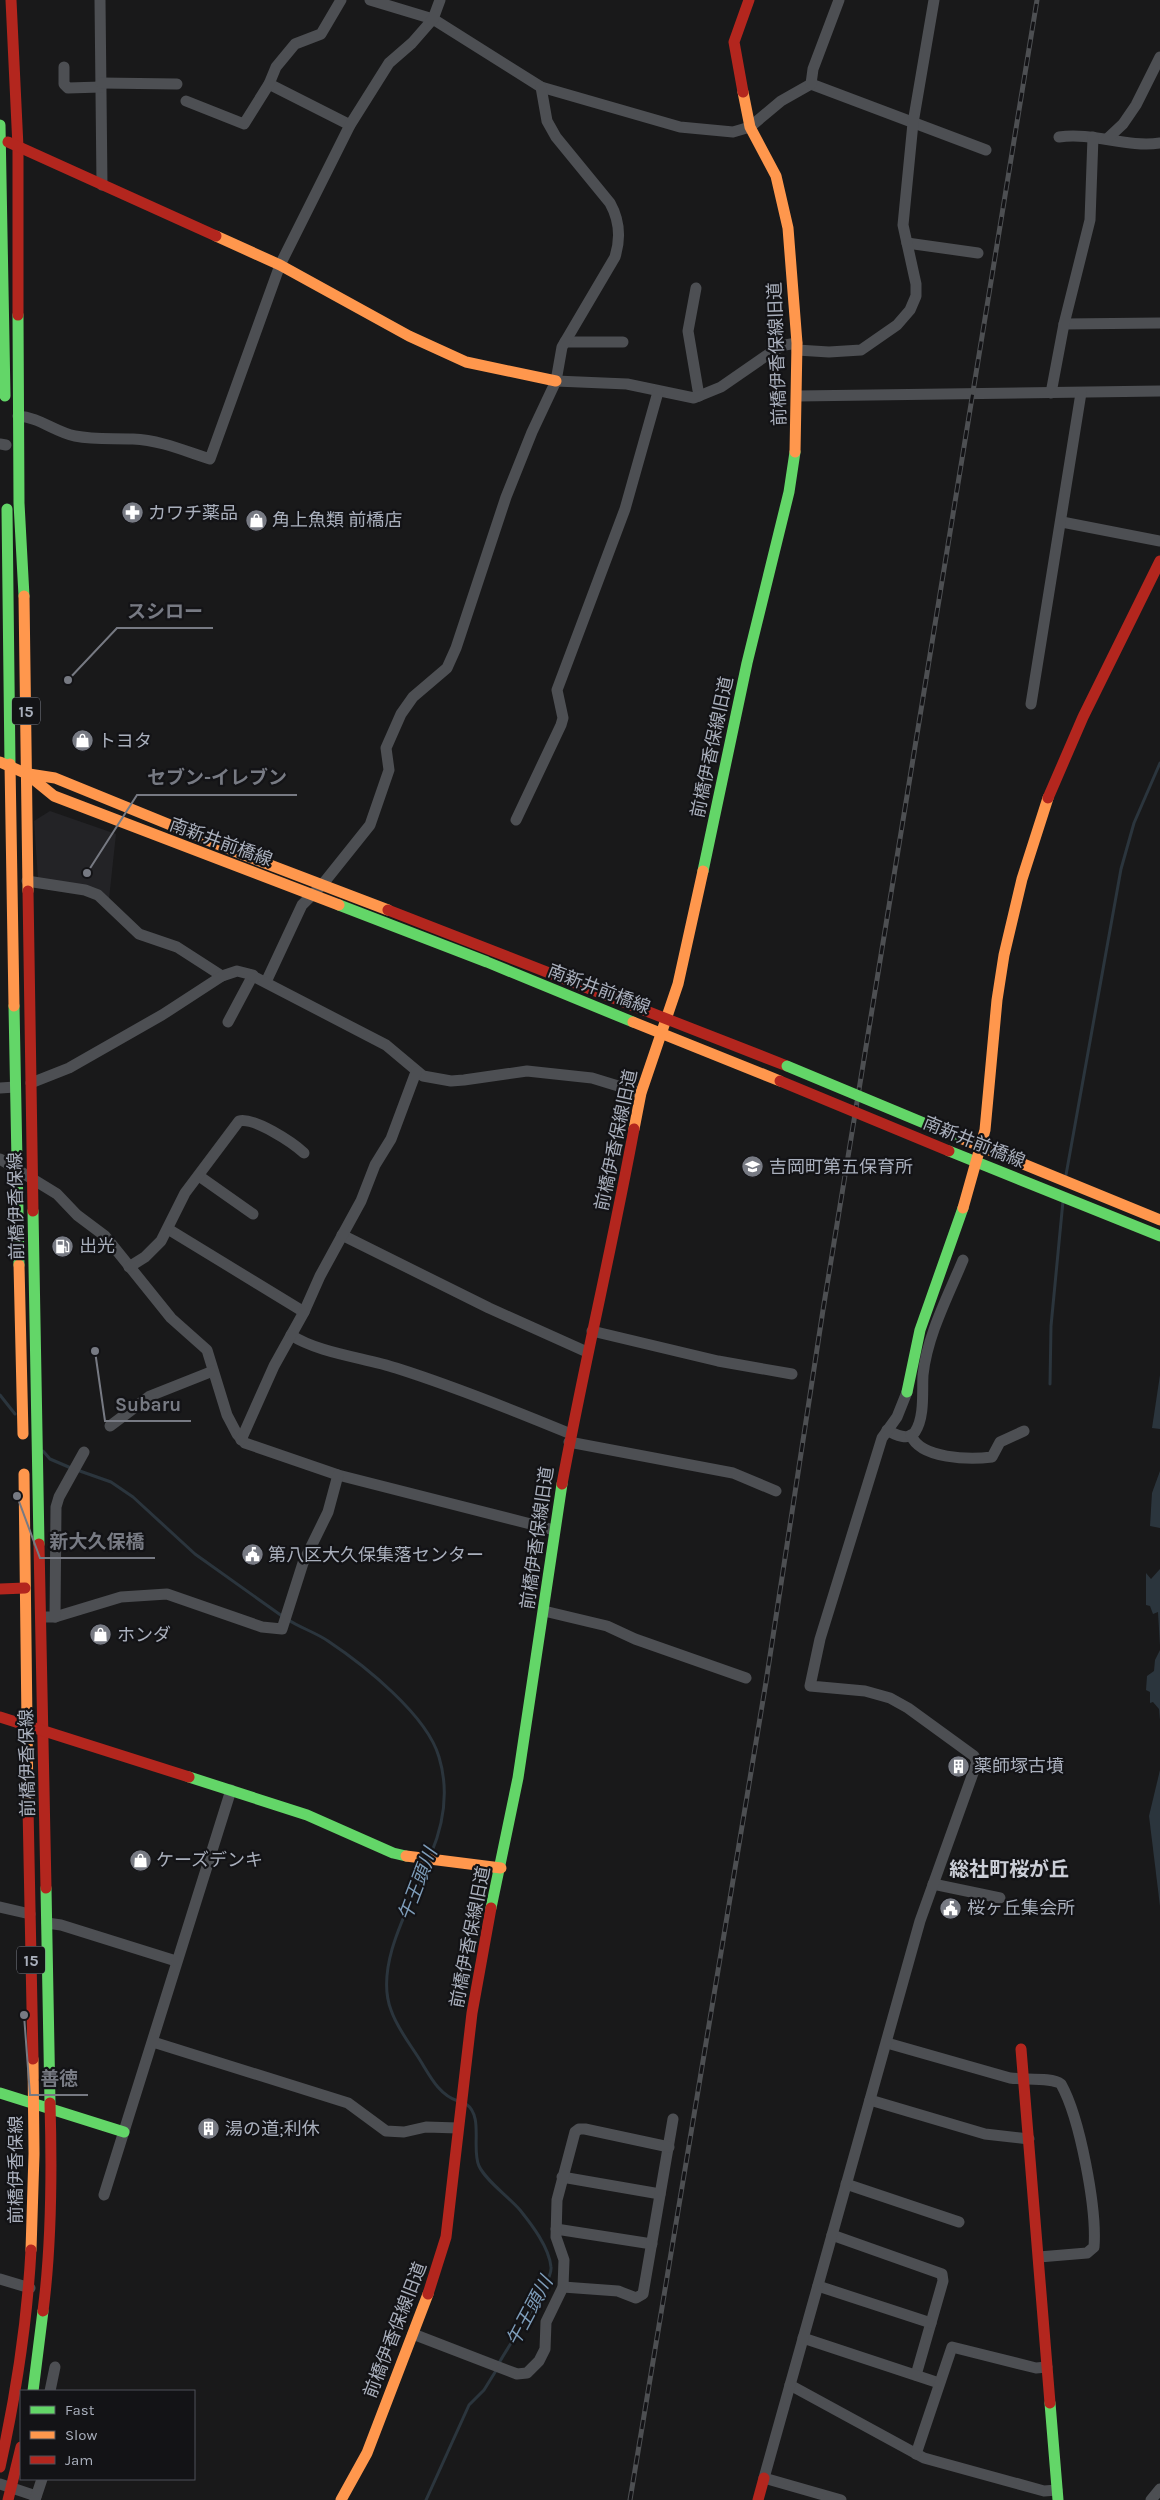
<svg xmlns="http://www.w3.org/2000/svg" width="1160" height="2500" font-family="Karla,'Noto Sans JP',sans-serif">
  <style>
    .built { fill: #232326 }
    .water { fill: #2b353d }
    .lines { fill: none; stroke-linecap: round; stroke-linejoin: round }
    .stream { stroke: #2b353d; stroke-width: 3 }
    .street { stroke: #4d4f53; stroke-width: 11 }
    .fast { stroke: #63d668; stroke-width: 11 }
    .slow { stroke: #ff974d; stroke-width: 11 }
    .jam { stroke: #b3261e; stroke-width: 11 }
    .rail-casing { stroke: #4d4f52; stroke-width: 5 }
    .rail { stroke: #131316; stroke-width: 3; stroke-dasharray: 9; stroke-linecap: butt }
    .fast-bridge { stroke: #63d668; stroke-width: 11 }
    .jam-bridge { stroke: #b3261e; stroke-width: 11 }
    .labels { text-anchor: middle; stroke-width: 4.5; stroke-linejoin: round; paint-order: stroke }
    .shield { fill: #131316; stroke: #7c808a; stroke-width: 1 }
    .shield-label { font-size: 16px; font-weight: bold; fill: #a9afbc }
    .street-label { font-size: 18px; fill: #a9afbc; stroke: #131316 }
    .poi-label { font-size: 18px; fill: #a9afbc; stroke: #131316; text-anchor: start }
    .water-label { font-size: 19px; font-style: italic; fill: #7e9dba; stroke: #131316 }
    .quarter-label { font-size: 20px; font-weight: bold; fill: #cbced7; stroke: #131316 }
    .leader { fill: none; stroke: #777a83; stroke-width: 2 }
    .callout-dot { fill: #777a83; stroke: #131316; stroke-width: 2 }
    .callout-label { font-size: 19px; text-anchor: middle; font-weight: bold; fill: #777a83; stroke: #131316; stroke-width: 4.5; stroke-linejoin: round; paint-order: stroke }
  </style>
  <rect width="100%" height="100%" fill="#19191a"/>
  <polygon class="built" points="50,811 116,834 109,899 38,879 34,821"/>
  <g class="water">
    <polygon points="1160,1375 1160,1429 1152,1428"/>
    <polygon points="1160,1471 1160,1528 1150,1526 1152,1493"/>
    <polygon points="1160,1569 1160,1646 1158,1612 1153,1614 1150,1606 1146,1605 1146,1573 1151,1579"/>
    <polygon points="1160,1650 1160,1720 1159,1709 1153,1702 1150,1703 1150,1692 1146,1690 1147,1676 1154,1671 1155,1660"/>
    <polygon points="1160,1770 1160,1906 1149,1816"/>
  </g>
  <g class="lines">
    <g class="stream">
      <polyline points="1066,1175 1121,869 1134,823 1160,763"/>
      <polyline points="1050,1384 1051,1326 1063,1201"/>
      <polyline points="0,1395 15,1414"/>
      <polyline points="43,1451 50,1459 71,1468"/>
      <polyline points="77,1470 111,1482 133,1497 195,1554 282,1616"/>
      <path d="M 287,1619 C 300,1628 315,1632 328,1641 C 364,1665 427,1715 439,1757 C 449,1790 444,1823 431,1854"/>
      <path d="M 427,1865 C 410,1905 374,1966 391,2010 C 397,2028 410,2044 420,2060 C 430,2076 439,2095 458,2101"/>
      <path d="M 466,2104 C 484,2116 471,2149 479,2166 C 486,2181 509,2197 520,2210 C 532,2225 549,2247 551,2267 C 553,2283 509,2344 499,2363"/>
      <polyline points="426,2500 469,2405 484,2390 497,2369"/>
    </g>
    <g class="street">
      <polyline points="100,0 102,185"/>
      <polyline points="370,0 433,19 541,87 680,127 733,132 750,127 781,101 811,84 986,150"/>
      <polyline points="64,67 64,84 68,88 101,87"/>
      <polyline points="101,83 177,84"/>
      <polyline points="269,84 350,125"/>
      <polyline points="811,84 813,69 839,0"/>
      <polyline points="186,101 244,124 269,84 276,67 295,44 321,34 341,0"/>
      <path d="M 1059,137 C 1093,132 1127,148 1160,143"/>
      <polyline points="1107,139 1123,124 1136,105 1160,57"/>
      <polyline points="907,243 978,253"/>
      <polyline points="696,288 688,331 699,396"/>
      <polyline points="1064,324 1160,323"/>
      <polyline points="565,342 623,342"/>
      <polyline points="797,350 829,352 861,350 897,325 910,310 916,296 916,284 903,225 913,123 934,0"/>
      <polyline points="556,381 627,384 694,398 721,387 773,351 785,345 797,343"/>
      <polyline points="1051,393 1064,324 1090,220 1093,137"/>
      <polyline points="798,396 1160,391"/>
      <path d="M 18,416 C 39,417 55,432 75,436 C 95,440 113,438 133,439 C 160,440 185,451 210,459 L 280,265 L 350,125 L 389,63 L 412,43 L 433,19 L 440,0"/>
      <polyline points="0,444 6,445"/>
      <polyline points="1062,522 1160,541"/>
      <polyline points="1031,704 1081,393"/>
      <polyline points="516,820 561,725 563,718 557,690 625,509 658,392"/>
      <polyline points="27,881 85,890 98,895 139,934 177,947 222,976"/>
      <path d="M 266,982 L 302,905 L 322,885 L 370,825 L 389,770 L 386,748 L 401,714 L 413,697 L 447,668 L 456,648 L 506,497 L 532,432 L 556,381 L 562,347 L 615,257 C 621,238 620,221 610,203 L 556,137 L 547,121 L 541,87"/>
      <polyline points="228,1022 253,975"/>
      <polyline points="31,1083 69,1068 162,1015 222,976 237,971 249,974 386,1045 423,1076 451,1081 464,1080 527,1071 592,1078 641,1093"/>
      <polyline points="0,1088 15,1087"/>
      <polyline points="0,1159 57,1194 77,1215 105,1236 171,1318 207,1350 227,1415 237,1434 245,1443 338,1475 554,1530"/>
      <polyline points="199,1176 253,1214"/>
      <polyline points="168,1229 304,1312"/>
      <polyline points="342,1235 489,1308 587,1352"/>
      <path d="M 129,1267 L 145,1257 L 161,1241 L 185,1193 L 239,1121 C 254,1117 292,1142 304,1153"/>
      <polyline points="592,1331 718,1361 792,1374"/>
      <path d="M 291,1335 C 318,1353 366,1358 396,1368 C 456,1387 513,1410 571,1434"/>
      <polyline points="110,1426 150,1396 213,1371"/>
      <path d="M 887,1430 C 895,1435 909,1441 915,1432 C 925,1417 922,1391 923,1375 C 927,1336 948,1296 963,1260"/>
      <path d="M 911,1435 C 920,1459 970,1460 992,1457 L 1000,1442 L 1024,1431"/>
      <polyline points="241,1440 274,1366 304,1312 320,1276 361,1201 375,1165 391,1139 416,1072"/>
      <polyline points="569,1442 733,1473 776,1491"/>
      <polyline points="544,1611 607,1626 635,1639 746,1678"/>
      <polyline points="41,1617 55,1617 121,1597 167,1594 262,1627 282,1629 303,1563 328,1512 338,1475"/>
      <polyline points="55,1617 56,1507 59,1497 84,1452"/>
      <polyline points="933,1884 1000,1898"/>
      <polyline points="0,1907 30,1914"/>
      <polyline points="47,1923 61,1925 176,1961"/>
      <polyline points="153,2042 348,2103 386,2131 404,2132 426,2127 458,2128"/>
      <path d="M 887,2043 L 1010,2078 C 1024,2080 1052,2077 1061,2084 C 1080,2118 1097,2209 1094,2247 L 1087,2253 L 1039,2257"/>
      <polyline points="870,2100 985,2134 1029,2139"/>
      <polyline points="562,2177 660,2194"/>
      <polyline points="846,2184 959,2222"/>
      <polyline points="104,2195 231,1790"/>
      <polyline points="556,2229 652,2244"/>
      <polyline points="832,2235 942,2274 943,2281 916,2375"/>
      <polyline points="0,2279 30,2288"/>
      <polyline points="818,2286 931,2323"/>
      <polyline points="563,2287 618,2291 636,2298 643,2294 673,2119"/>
      <polyline points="413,2334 517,2374 527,2373 539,2361 545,2349 546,2322 563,2287 564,2260 556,2237 557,2200 575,2132 579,2129 585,2129 669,2147"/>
      <polyline points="803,2338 939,2383"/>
      <polyline points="790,2385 924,2458 1044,2491 1057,2490"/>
      <polyline points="50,2391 55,2367"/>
      <polyline points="916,2454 952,2347 1036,2368 1047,2367"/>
      <polyline points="0,2484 36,2496"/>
      <polyline points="35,2500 42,2479"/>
      <polyline points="841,2500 764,2478 920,1921 977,1762 974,1756 908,1708 890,1698 865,1691 810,1686 820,1639 882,1438 897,1417 907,1392"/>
      <polyline points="1151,2500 1160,2489"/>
    </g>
    <g class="fast">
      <polyline points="0,125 5,396"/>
      <polyline points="18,315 19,503 24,596"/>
      <polyline points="7,509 10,764"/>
      <polyline points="703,871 747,663 789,492 795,452"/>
      <polyline points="339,905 487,962 633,1022"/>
      <polyline points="14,1006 19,1265"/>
      <polyline points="949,1151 1160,1236"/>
      <polyline points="33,1211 39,1544"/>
      <polyline points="907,1392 920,1330 963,1208"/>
      <polyline points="189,1777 307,1815 393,1853 406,1856"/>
      <polyline points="46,1888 50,2103"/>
      <polyline points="491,1908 518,1778 562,1484"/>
      <polyline points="0,2093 124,2132"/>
      <polyline points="33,2391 43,2311"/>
      <polyline points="1050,2403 1058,2500"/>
    </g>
    <g class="slow">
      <polyline points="743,92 750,127 776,176 788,228 797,343 795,452"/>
      <polyline points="216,236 280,265 409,336 466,362 556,381"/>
      <polyline points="24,596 28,891"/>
      <polyline points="0,762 27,774 54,796 339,905"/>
      <polyline points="10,764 14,1006"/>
      <polyline points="29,774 55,778 244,855 388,910"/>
      <polyline points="633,1022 780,1081"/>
      <polyline points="634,1129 641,1093 678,984 703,871"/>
      <polyline points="955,1136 1160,1220"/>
      <polyline points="963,1208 985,1130 997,1000 1004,955 1022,879 1048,798"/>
      <polyline points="19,1265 23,1434"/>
      <polyline points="24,1474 28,1807"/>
      <polyline points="406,1856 501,1868"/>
      <polyline points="31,2250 34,2154 33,2059"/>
      <polyline points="341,2500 367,2453 428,2294"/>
    </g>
    <g class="jam">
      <polyline points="11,0 18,147 18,315"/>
      <polyline points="743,92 734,42 749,0"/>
      <polyline points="8,142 216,236"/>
      <polyline points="1048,798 1083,717 1160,561"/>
      <polyline points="28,891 33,1211"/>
      <polyline points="388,910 787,1066"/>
      <path d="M 562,1484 C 584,1365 612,1248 634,1129"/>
      <polyline points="39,1544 46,1888"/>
      <polyline points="0,1589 25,1588"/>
      <polyline points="0,1717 189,1777"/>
      <polyline points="28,1807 33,2059"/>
      <polyline points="1021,2049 1050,2403"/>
      <polyline points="428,2294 446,2237 472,2013 491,1908"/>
      <path d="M 43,2311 C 52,2242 52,2172 50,2103"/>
      <path d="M 0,2467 C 16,2395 27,2324 31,2250"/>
      <polyline points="8,2500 21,2447"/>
      <polyline points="758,2500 764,2478"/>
    </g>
    <defs>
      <polyline id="rail" points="630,2500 766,1682 823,1310 1037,0"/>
    </defs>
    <use href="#rail" class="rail-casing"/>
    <use href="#rail" class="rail"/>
    <polyline class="fast-bridge" points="787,1066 955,1136"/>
    <polyline class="jam-bridge" points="780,1081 949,1151"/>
  </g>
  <defs>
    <symbol id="pharmacy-disc" viewBox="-11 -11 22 22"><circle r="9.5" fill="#777a83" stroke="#131316"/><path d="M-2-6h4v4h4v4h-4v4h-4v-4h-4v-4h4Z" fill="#fff"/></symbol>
    <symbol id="shop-disc" viewBox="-11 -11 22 22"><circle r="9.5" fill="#777a83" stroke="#131316"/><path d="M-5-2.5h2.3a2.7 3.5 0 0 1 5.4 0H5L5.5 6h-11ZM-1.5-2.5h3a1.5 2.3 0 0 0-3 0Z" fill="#fff"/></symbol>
    <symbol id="school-disc" viewBox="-11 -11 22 22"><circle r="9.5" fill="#777a83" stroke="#131316"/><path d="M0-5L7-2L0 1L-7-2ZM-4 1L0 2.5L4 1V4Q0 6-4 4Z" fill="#fff"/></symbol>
    <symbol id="fuel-disc" viewBox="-11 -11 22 22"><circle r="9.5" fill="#777a83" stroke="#131316"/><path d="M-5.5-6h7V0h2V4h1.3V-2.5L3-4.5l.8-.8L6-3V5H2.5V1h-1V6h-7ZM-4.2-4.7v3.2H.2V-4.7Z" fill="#fff"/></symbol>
    <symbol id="civic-disc" viewBox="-11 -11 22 22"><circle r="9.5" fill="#777a83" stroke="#131316"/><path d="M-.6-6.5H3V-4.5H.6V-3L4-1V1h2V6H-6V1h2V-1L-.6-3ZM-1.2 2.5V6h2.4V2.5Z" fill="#fff"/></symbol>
    <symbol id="building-disc" viewBox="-11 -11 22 22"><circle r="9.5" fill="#777a83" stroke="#131316"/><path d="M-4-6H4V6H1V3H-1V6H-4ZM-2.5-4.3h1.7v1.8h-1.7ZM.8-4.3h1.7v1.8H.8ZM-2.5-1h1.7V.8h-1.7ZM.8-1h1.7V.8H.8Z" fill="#fff"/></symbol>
  </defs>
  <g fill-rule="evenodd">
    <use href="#pharmacy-disc" x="120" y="500" width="25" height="25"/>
    <use href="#shop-disc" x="244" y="508" width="25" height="25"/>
    <use href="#shop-disc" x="70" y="728" width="25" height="25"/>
    <use href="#school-disc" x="740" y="1154" width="25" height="25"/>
    <use href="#fuel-disc" x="50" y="1234" width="25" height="25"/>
    <use href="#civic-disc" x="240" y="1542" width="25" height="25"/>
    <use href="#shop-disc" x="88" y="1622" width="25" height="25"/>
    <use href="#building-disc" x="946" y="1754" width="25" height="25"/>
    <use href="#shop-disc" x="128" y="1848" width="25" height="25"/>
    <use href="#civic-disc" x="938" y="1896" width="25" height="25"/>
    <use href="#building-disc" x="196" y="2116" width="25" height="25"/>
  </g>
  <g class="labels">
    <g class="shield">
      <rect x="12" y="697.5" width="28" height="27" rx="4"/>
      <rect x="17" y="1946.5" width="28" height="27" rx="4"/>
    </g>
    <g class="shield-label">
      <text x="26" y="717">15</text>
      <text x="31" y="1966">15</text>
    </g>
    <g class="street-label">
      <text transform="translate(777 354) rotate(-92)" y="6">前橋伊香保線旧道</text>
      <text transform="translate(712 747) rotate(-78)" y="6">前橋伊香保線旧道</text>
      <text transform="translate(221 842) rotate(20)" y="6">南新井前橋線</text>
      <text transform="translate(599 989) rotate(21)" y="6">南新井前橋線</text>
      <text transform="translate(616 1140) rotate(-78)" y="6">前橋伊香保線旧道</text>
      <text transform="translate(974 1142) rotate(22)" y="6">南新井前橋線</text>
      <text transform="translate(16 1206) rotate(-91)" y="6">前橋伊香保線</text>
      <text transform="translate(537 1538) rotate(-82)" y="6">前橋伊香保線旧道</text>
      <text transform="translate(27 1763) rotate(-91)" y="6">前橋伊香保線</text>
      <text transform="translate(470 1937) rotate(-79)" y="6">前橋伊香保線旧道</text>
      <text transform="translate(16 2170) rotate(-90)" y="6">前橋伊香保線</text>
      <text transform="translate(395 2330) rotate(-69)" y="6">前橋伊香保線旧道</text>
    </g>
    <g class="poi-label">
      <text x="148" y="519">カワチ薬品</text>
      <text x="272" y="526">角上魚類 前橋店</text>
      <text x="98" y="747">トヨタ</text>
      <text x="769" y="1173">吉岡町第五保育所</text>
      <text x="79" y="1252">出光</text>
      <text x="268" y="1561">第八区大久保集落センター</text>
      <text x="117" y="1641">ホンダ</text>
      <text x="974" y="1772">薬師塚古墳</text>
      <text x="156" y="1866">ケーズデンキ</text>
      <text x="967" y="1914">桜ヶ丘集会所</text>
      <text x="225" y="2135">湯の道;利休</text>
    </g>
    <g class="water-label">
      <text transform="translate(417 1884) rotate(-69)" y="7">午王頭川</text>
      <text transform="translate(529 2311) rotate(-62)" y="7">午王頭川</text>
    </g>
    <g class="quarter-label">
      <text x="1009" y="1876">総社町桜が丘</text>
    </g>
  </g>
  <path class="leader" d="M68 680L117 628H213M87 873L137 795H297M95 1351L105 1421H191M17 1496L40 1558H155M24 2015L30 2095H88"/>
  <g class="callout-dot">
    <circle cx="68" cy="680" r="5"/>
    <circle cx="87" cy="873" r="5"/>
    <circle cx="95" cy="1351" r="5"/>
    <circle cx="17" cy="1496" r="5"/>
    <circle cx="24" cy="2015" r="5"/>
  </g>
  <g class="callout-label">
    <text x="165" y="618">スシロー</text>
    <text x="217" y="784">セブン-イレブン</text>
    <text x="148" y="1411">Subaru</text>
    <text x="97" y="1548">新大久保橋</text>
    <text x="59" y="2085">善徳</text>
  </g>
  <rect x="20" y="2390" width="175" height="90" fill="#131316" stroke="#4f5158"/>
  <rect x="30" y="2406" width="25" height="8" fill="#63d668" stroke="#4f5158"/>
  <text x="65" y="2415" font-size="15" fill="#a9afbc">Fast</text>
  <rect x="30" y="2431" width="25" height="8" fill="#ff974d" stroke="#4f5158"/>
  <text x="65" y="2440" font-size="15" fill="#a9afbc">Slow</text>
  <rect x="30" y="2456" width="25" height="8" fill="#b3261e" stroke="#4f5158"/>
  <text x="65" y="2465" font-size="15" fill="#a9afbc">Jam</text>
</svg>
